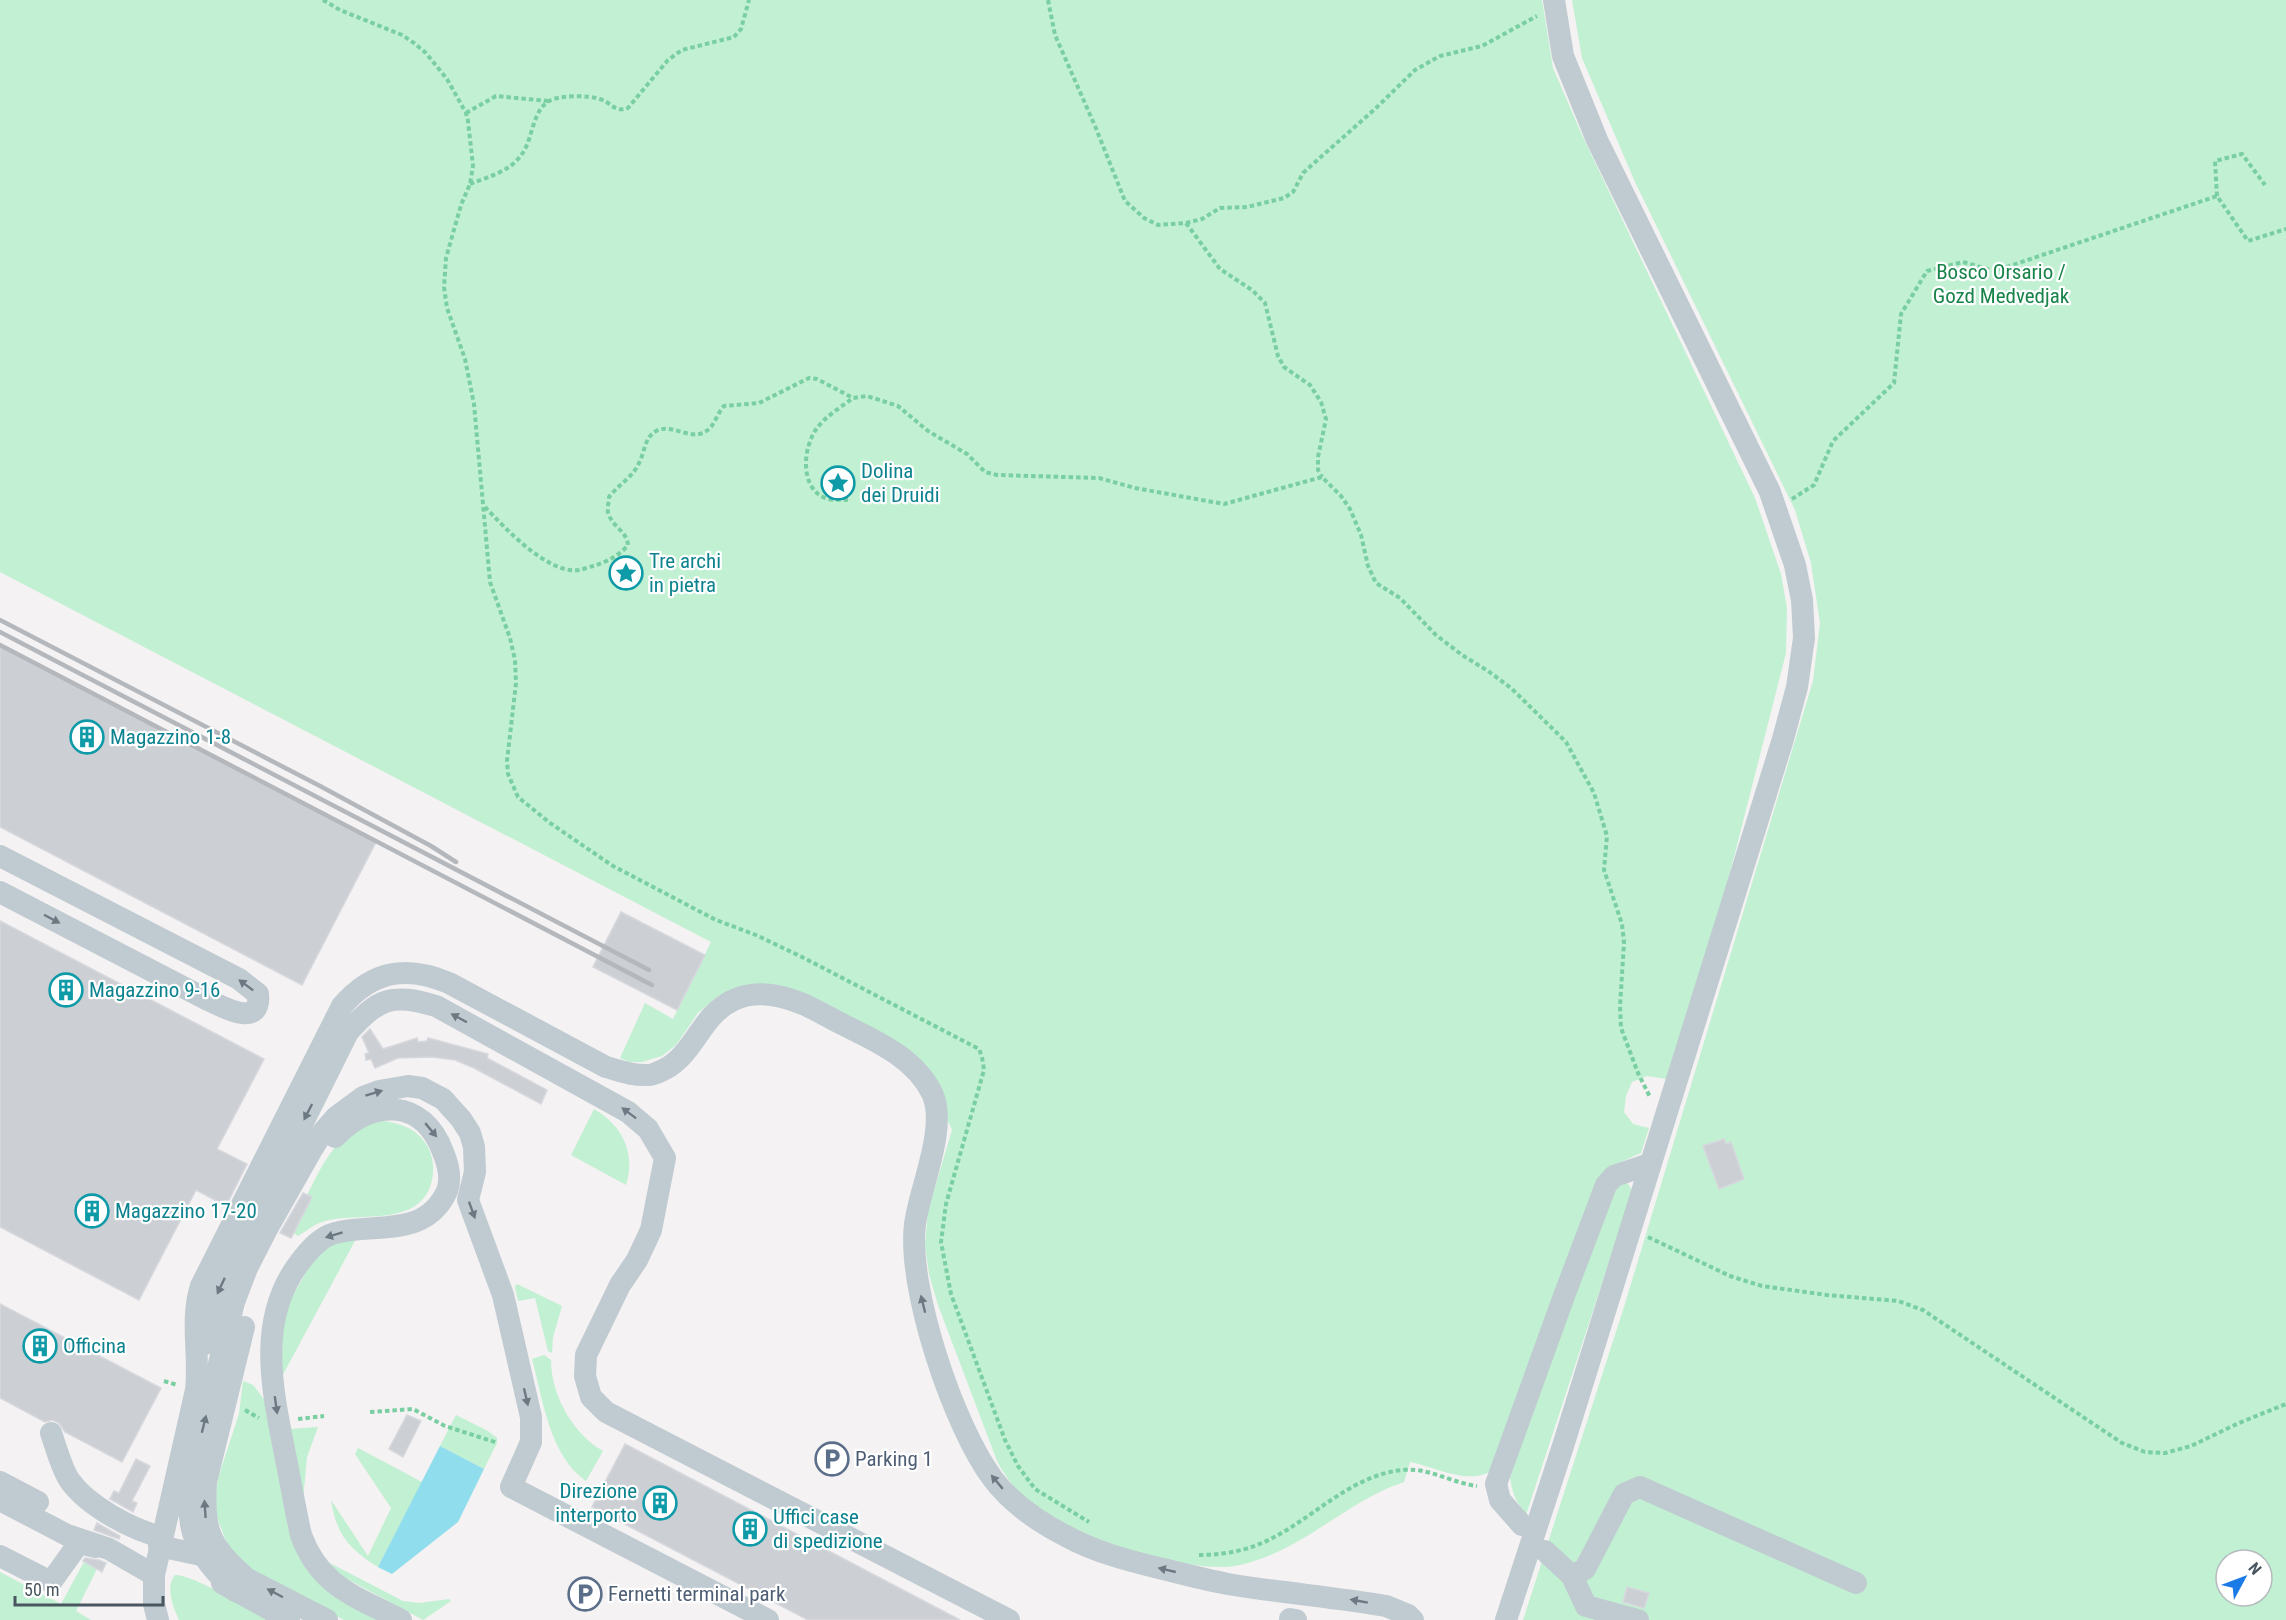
<svg xmlns="http://www.w3.org/2000/svg" width="2286" height="1620" font-family="'Roboto Condensed',sans-serif">
  <style>
    .green { fill: #c2f0d2; fill-rule: evenodd }
    .water { fill: #8fdded }
    .building { fill: #cccfd4; stroke: #d6d8dd; stroke-width: 1.5 }
    .lines { fill: none; stroke-linecap: round; stroke-linejoin: round }
    .path { stroke: #79cfa1; stroke-width: 4; stroke-dasharray: 4.5 3; stroke-linecap: butt }
    .minor { stroke: #c0cad1; stroke-width: 22 }
    .rail { stroke: #b4b7bc; stroke-width: 4.5 }
    .oneway { fill: #6d7982 }
    .labels { text-anchor: middle; stroke-width: 4.5; stroke-linejoin: round; paint-order: stroke }
    .park-label { font-size: 21px; fill: #188349; stroke: #fff }
    .culture-label { font-size: 21px; fill: #0d838f; stroke: #fff; text-anchor: start }
    .service-label { font-size: 21px; fill: #4e5e75; stroke: #fff; text-anchor: start }
  </style>
  <rect width="100%" height="100%" fill="#f4f2f2"/>
  <g class="green">
    <path d="M 0,0 L 1542,0 L 1553,68 L 1582,135 L 1755,498 L 1781,574 L 1787,608 L 1786,653 L 1708,959 L 1667,1079 L 1647,1076 L 1632,1082 L 1626,1096 L 1624,1112 L 1633,1124 L 1649,1128 L 1641,1153 L 1607,1168 L 1494,1469 C 1470,1487 1436,1467 1410,1462 L 1404,1482 C 1352,1499 1312,1541 1260,1559 C 1249,1563 1236,1567 1224,1567 C 1170,1568 1078,1537 1035,1506 C 1018,1494 1006,1478 997,1461 L 938,1305 L 929,1274 L 925,1245 L 928,1211 L 952,1130 L 947,1119 L 944,1101 L 795,994 L 718,996 L 698,1013 L 676,1045 L 662,1056 L 642,1062 L 629,1062 L 620,1058 L 645,1003 L 673,1019 L 711,942 L 0,572 Z"/>
    <path d="M 1572,0 L 2286,0 L 2286,1620 L 1523,1620 L 1624,1307 L 1813,681 L 1820,623 L 1811,563 L 1795,510 L 1635,182 L 1582,58 ZM 2226,1560 L 2262,1560 L 2262,1596 L 2226,1596 Z"/>
    <path d="M 594,1109 C 622,1125 636,1153 626,1185 L 571,1155 Z"/>
    <path d="M 383,1121 C 398,1123 413,1127 423,1140 C 431,1149 434,1162 433,1174 C 426,1231 359,1210 322,1222 C 313,1225 306,1231 298,1236 L 291,1231 C 304,1203 327,1143 355,1129 C 363,1125 374,1123 383,1121 Z"/>
    <path d="M 1627,1183 L 1631,1188 L 1631,1195 L 1526,1515 C 1516,1502 1512,1493 1510,1477 L 1613,1187 Z"/>
    <polygon points="356,1239 279,1382 281,1315 321,1247"/>
    <polygon points="517,1284 562,1306 553,1337 552,1353 548,1351 535,1298 518,1301 515,1287"/>
    <path d="M 544,1355 L 551,1360 C 551,1395 573,1434 603,1451 L 586,1481 C 549,1455 543,1399 532,1359 Z"/>
    <polygon points="243,1381 253,1385 266,1402 288,1527 381,1620 344,1620 259,1575 240,1561 226,1541 218,1520 215,1502 218,1478 239,1414"/>
    <polygon points="456,1415 488,1431 497,1438 497,1443 484,1469 440,1446"/>
    <polygon points="318,1427 307,1457 303,1500 288,1429"/>
    <path d="M 358,1448 L 422,1482 L 378,1567 C 349,1549 336,1534 331,1500 L 368,1556 L 391,1508 L 355,1454 Z"/>
    <polygon points="326,1561 403,1601 419,1603 449,1599 451,1601 423,1620 340,1575"/>
    <polygon points="84,1562 97,1569 76,1611 91,1620 0,1620 0,1572 61,1604"/>
    <path d="M 175,1575 C 195,1575 250,1610 270,1620 L 179,1620 C 173,1607 165,1587 175,1575 Z"/>
  </g>
  <polygon class="water" points="440,1446 484,1469 458,1522 392,1574 378,1567"/>
  <g class="building">
    <polygon points="0,646 376,842 302,985 0,827"/>
    <polygon points="621,912 705,955 677,1010 593,967"/>
    <polygon points="0,921 264,1059 217,1149 247,1164 226,1206 196,1190 139,1300 0,1227"/>
    <polygon points="370,1029 383,1049 417,1038 418,1042 427,1041 428,1038 488,1054 487,1058 547,1090 541,1104 474,1068 455,1060 432,1057 398,1058 375,1068 371,1059 366,1060 365,1054 369,1053 362,1037"/>
    <polygon points="1724,1139 1726,1144 1731,1142 1744,1179 1719,1189 1703,1146"/>
    <polygon points="303,1193 312,1197 291,1238 280,1233"/>
    <polygon points="0,1304 161,1388 122,1462 65,1432 59,1423 53,1420 45,1422 0,1398"/>
    <polygon points="407,1415 421,1421 403,1457 389,1449"/>
    <polygon points="625,1444 728,1498 960,1620 808,1620 592,1507"/>
    <polygon points="136,1459 150,1466 132,1501 137,1503 133,1512 110,1499 114,1491 119,1493"/>
    <polygon points="97,1523 120,1536 119,1539 94,1530"/>
    <polygon points="85,1558 99,1560 106,1563 102,1572 83,1561"/>
    <polygon points="1627,1587 1649,1593 1644,1608 1623,1602"/>
  </g>
  <g class="lines">
    <g class="path">
      <polyline points="323,0 340,10 402,35 414,43 426,53 447,79 466,113 468,121 473,166 470,184 461,205 446,258 444,287 447,308 465,359 474,404 490,582 510,638 515,660 516,683 507,761 508,774 518,797 550,823 613,866 716,920 756,935 802,957 979,1049 982,1057 984,1070 946,1204 941,1242 951,1294 1005,1440 1018,1466 1035,1489 1089,1522"/>
      <polyline points="1048,0 1055,35 1095,126 1125,201 1144,218 1158,225 1186,223 1202,219 1220,208 1247,207 1284,198 1293,192 1303,173 1376,108 1415,70 1440,56 1482,46 1537,16"/>
      <polyline points="466,113 496,96 548,101"/>
      <path d="M 470,184 C 488,177 511,171 522,154 C 533,139 532,111 549,101 C 559,95 589,95 600,99 C 612,103 615,113 628,108 L 668,60 L 682,50 L 734,37 L 741,29 L 749,0"/>
      <polyline points="2217,196 2215,161 2242,154 2265,185"/>
      <polyline points="1186,223 1220,269 1252,290 1265,303 1278,356 1284,367 1310,385 1321,402 1326,419 1318,457 1318,470 1322,477"/>
      <polyline points="1792,499 1814,485 1833,441 1894,383 1901,314 1927,271 1963,262 1995,271 2217,196 2248,241 2286,229"/>
      <path d="M 848,500 C 841,499 832,501 825,498 C 799,487 803,447 817,428 C 826,416 841,407 853,398"/>
      <path d="M 485,507 C 505,528 548,575 580,570 C 584,569 589,567 593,566 C 607,562 620,555 628,545 C 627,531 611,526 608,512 C 607,508 609,502 609,497 C 618,485 633,477 639,463 C 645,452 644,438 656,431 C 673,422 693,444 709,429 C 716,422 718,412 724,406 L 759,403 L 809,378 L 817,379 L 853,398 L 867,396 L 898,406 L 928,431 L 967,454 L 985,472 L 997,475 L 1099,478 L 1135,488 L 1224,504 L 1322,477 L 1341,496 L 1350,509 L 1361,535 L 1368,566 L 1376,583 L 1400,598 L 1436,635 L 1462,655 L 1488,671 L 1511,688 L 1557,733 L 1566,742 L 1594,793 L 1607,836 L 1604,870 L 1622,924 L 1624,943 L 1620,1006 L 1621,1028 L 1638,1073 L 1650,1097"/>
      <polyline points="1648,1237 1730,1276 1762,1286 1827,1295 1898,1301 1923,1310 2122,1443 2145,1452 2165,1453 2191,1446 2239,1423 2286,1404"/>
      <polyline points="164,1381 177,1385"/>
      <polyline points="245,1410 259,1418"/>
      <polyline points="370,1412 413,1409 445,1426 498,1443"/>
      <polyline points="298,1419 324,1416"/>
      <path d="M 1199,1555 C 1218,1555 1239,1552 1257,1545 C 1307,1526 1346,1476 1402,1470 C 1428,1467 1452,1483 1477,1486"/>
    </g>
    <g class="minor">
      <path d="M 0,856 L 239,979 L 258,994 C 262,1030 221,1006 206,999 L 0,892"/>
      <path d="M 335,1137 C 372,1098 423,1098 443,1152 C 448,1164 452,1178 447,1191 C 425,1239 376,1222 335,1233 C 320,1237 309,1250 300,1262 C 255,1320 273,1393 286,1459 C 291,1484 295,1509 301,1535 C 320,1587 355,1596 401,1620"/>
      <path d="M 205,1344 L 218,1293 L 348,1032 C 379,998 391,993 436,1006 L 628,1112 L 648,1129 L 665,1158 L 651,1230 L 637,1260 L 620,1285 L 586,1355 L 585,1376 L 591,1397 L 606,1412 L 1009,1620"/>
      <path d="M 51,1433 C 56,1447 62,1470 70,1481 C 88,1506 132,1530 162,1537"/>
      <polyline points="0,1482 38,1502"/>
      <polyline points="0,1500 67,1535 109,1549 154,1575"/>
      <polyline points="1522,1525 1500,1500 1496,1484 1564,1296 1606,1185 1614,1176 1650,1164"/>
      <polyline points="159,1546 201,1555 327,1620"/>
      <polyline points="1545,1551 1572,1576 1586,1606 1638,1620"/>
      <polyline points="0,1556 51,1582 79,1543 96,1547"/>
      <path d="M 243,1575 C 208,1545 203,1527 206,1482 L 244,1327"/>
      <polyline points="1572,1576 1585,1569 1624,1494 1640,1487 1856,1583"/>
      <polyline points="222,1583 289,1620"/>
      <path d="M 235,1591 C 198,1557 185,1534 190,1483 L 234,1302 L 247,1268 L 268,1227 L 311,1151 L 323,1132 L 336,1117 L 363,1097 L 379,1091 L 408,1086 L 422,1088 L 443,1099 L 461,1119 L 470,1133 L 474,1147 L 475,1172 L 468,1200 L 503,1295 L 531,1417 L 531,1442 L 511,1487 L 768,1620"/>
      <polyline points="1290,1619 1296,1620"/>
      <path d="M 158,1620 L 154,1604 L 154,1575 L 196,1390 C 200,1355 190,1320 201,1286 L 342,1006 C 373,970 407,965 449,983 L 606,1067 C 620,1071 633,1076 648,1075 C 654,1075 659,1072 665,1069 C 682,1060 691,1044 702,1029 C 728,990 762,987 803,1004 C 814,1009 825,1015 836,1021 C 871,1039 913,1055 932,1093 C 948,1127 920,1187 915,1224 C 907,1289 954,1427 993,1479 C 1012,1504 1037,1521 1064,1535 C 1095,1552 1129,1561 1163,1569 C 1184,1574 1206,1580 1228,1584 C 1281,1593 1334,1597 1386,1606 L 1408,1615 L 1413,1620"/>
      <polyline points="1506,1620 1563,1446 1783,739 1797,687 1804,638 1802,600 1795,565 1770,492 1597,140 1563,56 1554,0"/>
    </g>
    <g class="rail">
      <polyline points="0,620 320,786 431,846 456,862"/>
      <polyline points="0,632 649,970"/>
      <polyline points="0,645 652,985"/>
    </g>
  </g>
  <defs><path id="oneway-solid" d="M-6-.8H1V-3.2L6.5 0L1 3.2V.8H-6Z" transform="scale(1.5)"/></defs>
  <g class="oneway">
    <use href="#oneway-solid" transform="translate(52 919) rotate(28)"/>
    <use href="#oneway-solid" transform="translate(246 985) rotate(-143)"/>
    <use href="#oneway-solid" transform="translate(459 1018) rotate(-152)"/>
    <use href="#oneway-solid" transform="translate(374 1093) rotate(-17)"/>
    <use href="#oneway-solid" transform="translate(308 1112) rotate(117)"/>
    <use href="#oneway-solid" transform="translate(629 1113) rotate(-143)"/>
    <use href="#oneway-solid" transform="translate(431 1130) rotate(50)"/>
    <use href="#oneway-solid" transform="translate(472 1210) rotate(70)"/>
    <use href="#oneway-solid" transform="translate(334 1235) rotate(163)"/>
    <use href="#oneway-solid" transform="translate(221 1286) rotate(115)"/>
    <use href="#oneway-solid" transform="translate(923 1304) rotate(-104)"/>
    <use href="#oneway-solid" transform="translate(526 1397) rotate(77)"/>
    <use href="#oneway-solid" transform="translate(276 1405) rotate(82)"/>
    <use href="#oneway-solid" transform="translate(204 1424) rotate(-76)"/>
    <use href="#oneway-solid" transform="translate(997 1482) rotate(-130)"/>
    <use href="#oneway-solid" transform="translate(205 1509) rotate(-94)"/>
    <use href="#oneway-solid" transform="translate(1167 1570) rotate(-167)"/>
    <use href="#oneway-solid" transform="translate(275 1593) rotate(-152)"/>
    <use href="#oneway-solid" transform="translate(1359 1601) rotate(-170)"/>
  </g>
  <defs>
    <symbol id="sight-ring" viewBox="-11 -11 22 22"><circle r="9.5" fill="#fff" stroke="#0f9aa8" stroke-width="1.5"/><path d="M0-6L1.8-2.2L6-1.7L2.9 1.2L3.7 5.4L0 3.3L-3.7 5.4L-2.9 1.2L-6-1.7L-1.8-2.2Z" fill="#0f9aa8"/></symbol>
    <symbol id="building-ring" viewBox="-11 -11 22 22"><circle r="9.5" fill="#fff" stroke="#0f9aa8" stroke-width="1.5"/><path d="M-4-6H4V6H1V3H-1V6H-4ZM-2.5-4.3h1.7v1.8h-1.7ZM.8-4.3h1.7v1.8H.8ZM-2.5-1h1.7V.8h-1.7ZM.8-1h1.7V.8H.8Z" fill="#0f9aa8"/></symbol>
    <symbol id="parking-ring" viewBox="-11 -11 22 22"><circle r="9.5" fill="#fff" stroke="#5c6f8a" stroke-width="1.5"/><path d="M-3.5-5.5H1a3.5 3.5 0 0 1 0 7H-1V5.5H-3.5ZM-1-3.4V-.6H.8a1.4 1.4 0 0 0 0-2.8Z" fill="#5c6f8a"/></symbol>
  </defs>
  <g fill-rule="evenodd">
    <use href="#sight-ring" x="819" y="464" width="38" height="38"/>
    <use href="#sight-ring" x="607" y="554" width="38" height="38"/>
    <use href="#building-ring" x="68" y="718" width="38" height="38"/>
    <use href="#building-ring" x="47" y="971" width="38" height="38"/>
    <use href="#building-ring" x="73" y="1192" width="38" height="38"/>
    <use href="#building-ring" x="21" y="1327" width="38" height="38"/>
    <use href="#parking-ring" x="813" y="1440" width="38" height="38"/>
    <use href="#building-ring" x="641" y="1484" width="38" height="38"/>
    <use href="#building-ring" x="731" y="1510" width="38" height="38"/>
    <use href="#parking-ring" x="566" y="1575" width="38" height="38"/>
  </g>
  <g class="labels">
    <g class="park-label">
      <text x="2001" y="279">Bosco Orsario /<tspan x="2001" dy="24">Gozd Medvedjak</tspan></text>
    </g>
    <g class="culture-label">
      <text x="861" y="478">Dolina<tspan x="861" dy="24">dei Druidi</tspan></text>
      <text x="649" y="568">Tre archi<tspan x="649" dy="24">in pietra</tspan></text>
      <text x="110" y="744">Magazzino 1-8</text>
      <text x="89" y="997">Magazzino 9-16</text>
      <text x="115" y="1218">Magazzino 17-20</text>
      <text x="63" y="1353">Officina</text>
      <text x="637" y="1498" text-anchor="end">Direzione<tspan x="637" dy="24">interporto</tspan></text>
      <text x="773" y="1524">Uffici case<tspan x="773" dy="24">di spedizione</tspan></text>
    </g>
    <g class="service-label">
      <text x="855" y="1466">Parking 1</text>
      <text x="608" y="1601">Fernetti terminal park</text>
    </g>
  </g>
  <g transform="translate(2244 1578) rotate(49)"><circle r="28" fill="#ffffff" stroke="#b6bbbf" stroke-width="1.5"/>
  <path d="M0-4.5L10 22L0 15L-10 22Z" fill="#1a7be6"/>
  <text y="-9" font-size="16" font-weight="bold" text-anchor="middle" fill="#495660">N</text>
  </g>
  <path d="M15 1596v9h148v-9" fill="none" stroke="#495660" stroke-width="3"/>
  <text x="24" y="1596" font-size="18" fill="#495660" stroke="#ffffff" stroke-width="4.5" paint-order="stroke">50 m</text>
</svg>
